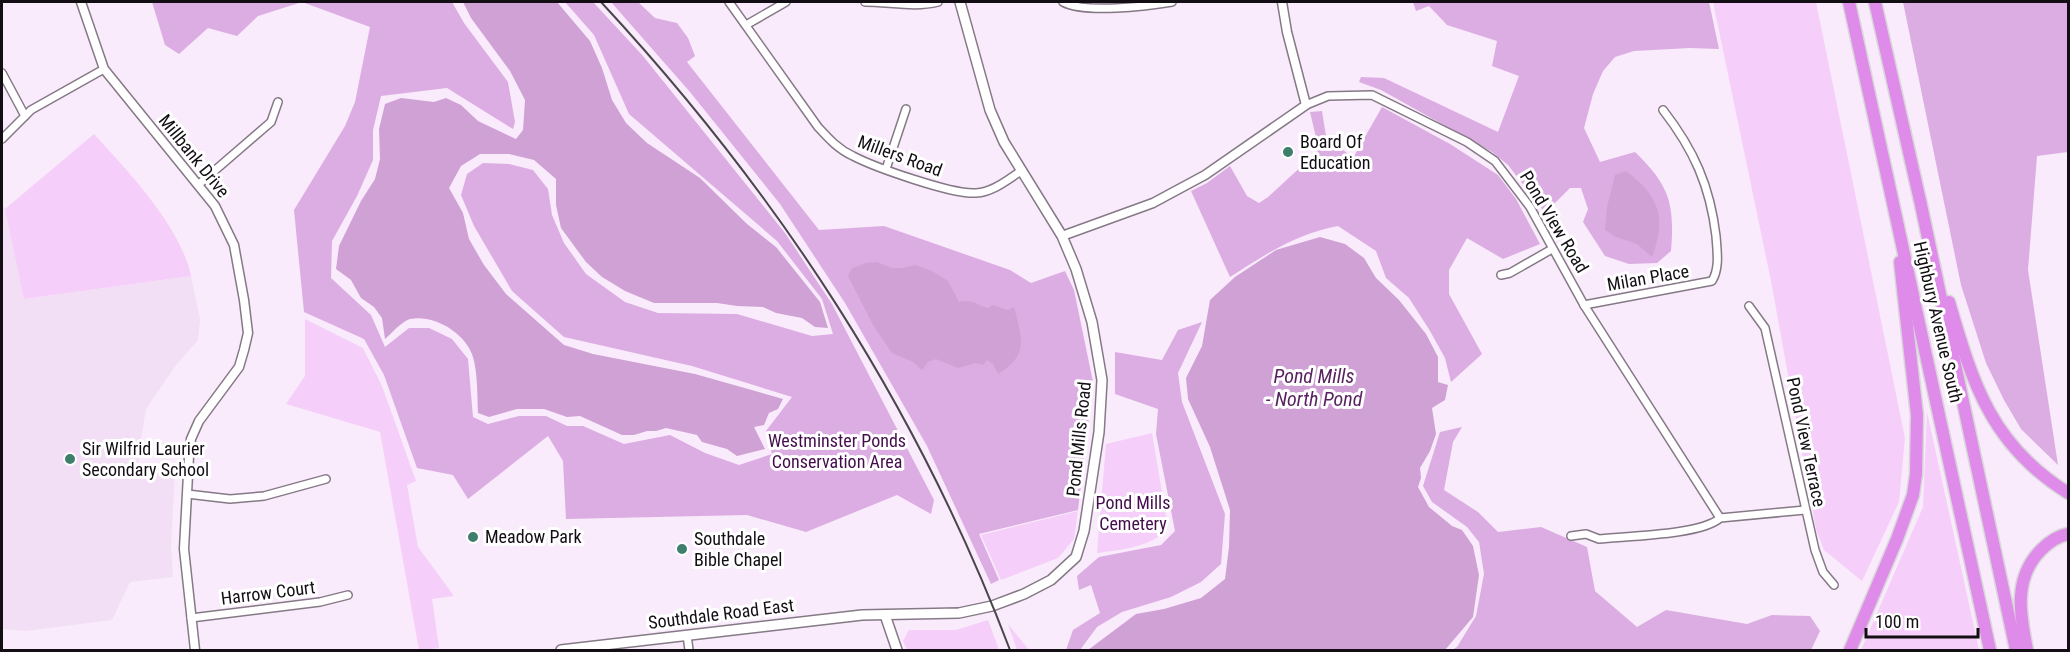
<svg xmlns="http://www.w3.org/2000/svg" width="2070" height="652" font-family="'Roboto Condensed',sans-serif">
  <style>
    .built { fill: #f3dff5 }
    .green { fill: #f5cff9 }
    .forest { fill: #dcade2 }
    .water { fill: #cfa1d5 }
    .lines { fill: none; stroke-linecap: round; stroke-linejoin: round }
    .minor-casing { stroke: #857986; stroke-width: 10 }
    .tertiary-casing { stroke: #857986; stroke-width: 11 }
    .secondary-casing { stroke: #857986; stroke-width: 12 }
    .motorway-casing { stroke: #d9d8d9; stroke-width: 15 }
    .minor { stroke: #fff; stroke-width: 7 }
    .tertiary { stroke: #fff; stroke-width: 8 }
    .secondary { stroke: #fff; stroke-width: 9 }
    .motorway { stroke: #df8bea; stroke-width: 12 }
    .rail { stroke: #4b454d; stroke-width: 2 }
    .poi-dot { fill: #3e7e6c; stroke: #fff; stroke-width: 2 }
    .labels { text-anchor: middle; stroke-width: 6; stroke-linejoin: round; paint-order: stroke }
    .poi-label { font-size: 18px; fill: #120e13; stroke: #fff; text-anchor: start }
    .street-label { font-size: 18px; fill: #120e13; stroke: #fff }
    .park-label { font-size: 18px; fill: #440c4c; stroke: #fff }
    .water-label { font-size: 20px; font-style: italic; fill: #582160; stroke: #fff }
  </style>
  <rect width="100%" height="100%" fill="#f9ebfb"/>
  <polygon class="built" points="2,204 5,209 25,299 191,276 200,319 198,340 176,365 146,409 140,445 138,472 175,474 171,545 173,577 130,582 112,620 26,631 2,629"/>
  <g class="green">
    <polygon points="1713,2 1816,2 1905,438 1899,502 1862,581 1824,550 1816,529 1771,281"/>
    <path d="M 94,134 C 128,171 181,227 191,276 L 24,299 L 5,209 Z"/>
    <polygon points="305,319 363,348 382,386 416,481 407,485 418,547 454,596 432,599 439,648 419,650 380,432 286,404 305,376"/>
    <polygon points="1927,412 1979,650 1861,650 1923,507"/>
    <path d="M 1152,433 L 1168,528 C 1153,547 1120,550 1097,553 L 1106,444 Z"/>
    <polygon points="1078,511 1074,539 1058,558 1001,580 981,535"/>
    <polygon points="988,620 999,650 907,650 903,641 909,630 956,630"/>
    <polygon points="1008,624 1029,650 1017,650"/>
  </g>
  <g class="forest">
    <polygon points="152,2 452,2 464,23 508,82 515,122 513,129 447,88 381,96 373,130 373,160 357,196 332,241 331,278 371,315 385,347 409,328 429,328 452,339 468,359 473,417 488,424 519,416 546,416 567,426 583,426 624,444 670,435 705,453 739,465 772,454 766,431 792,397 692,366 564,337 512,291 474,226 461,195 467,174 483,163 509,164 533,170 548,189 552,215 564,243 586,274 625,302 658,313 737,314 812,336 833,334 822,299 777,241 629,114 594,35 565,2 593,2 643,56 785,233 832,304 934,500 931,514 897,495 806,532 747,515 566,519 563,461 548,436 468,499 453,475 417,468 384,375 364,339 304,312 294,210 345,126 355,102 370,27 302,2 258,16 237,36 208,28 179,54 165,45"/>
    <polygon points="611,2 638,2 655,18 677,23 688,38 695,56 687,62 819,230 884,226 1010,270 1031,283 1065,271 1074,290 1093,382 1078,510 979,534 999,580 991,584 927,446 845,303 780,204 690,92"/>
    <path d="M 1413,2 L 1709,2 L 1719,49 L 1690,48 L 1634,51 L 1615,57 L 1603,71 L 1593,94 L 1584,128 L 1600,162 L 1635,152 C 1669,185 1675,203 1671,251 L 1657,263 L 1629,264 L 1605,256 L 1583,222 L 1588,209 L 1581,188 L 1570,188 L 1545,213 L 1508,165 L 1492,152 L 1381,90 L 1359,82 L 1361,77 L 1384,78 L 1498,132 L 1519,76 L 1492,66 L 1497,41 L 1447,25 L 1429,6 L 1416,11 Z"/>
    <polygon points="1903,2 2068,2 2068,152 2037,156 2028,270 2058,465 2021,429 2004,400 1986,363 1961,285"/>
    <path d="M 1382,107 L 1450,144 L 1498,175 L 1516,199 L 1540,244 L 1503,259 L 1467,238 L 1449,270 L 1449,294 L 1482,354 L 1451,382 L 1445,358 L 1430,331 L 1409,298 L 1386,278 L 1376,251 L 1338,226 C 1296,234 1266,254 1230,277 L 1191,191 L 1207,183 L 1230,166 L 1247,196 L 1259,203 L 1268,197 L 1319,150 L 1310,112 L 1322,111 L 1326,136 L 1353,158 Z"/>
    <polygon points="1202,322 1178,373 1182,402 1225,514 1221,564 1201,582 1171,597 1122,612 1097,627 1080,650 1066,650 1073,630 1100,613 1091,585 1079,590 1077,576 1099,557 1161,545 1175,531 1156,434 1158,409 1115,394 1115,352 1162,360 1178,330"/>
    <polygon points="1462,427 1453,442 1444,490 1478,512 1498,532 1541,527 1587,547 1595,591 1637,627 1666,610 1747,624 1772,615 1810,616 1820,631 1811,650 1452,650 1457,647 1476,616 1484,574 1479,542 1467,527 1432,502 1423,486 1440,432"/>
  </g>
  <g class="water">
    <path d="M 463,2 L 557,2 L 590,41 L 602,68 L 612,100 L 626,123 L 647,143 L 700,178 L 747,224 L 776,247 L 820,302 L 828,328 L 815,327 L 802,318 L 776,313 L 763,307 L 737,306 L 717,303 L 654,303 L 625,291 L 602,277 L 586,262 L 561,228 L 556,205 L 556,179 L 534,160 L 509,154 L 480,154 L 461,166 L 449,188 L 463,213 L 469,239 L 484,265 L 506,294 L 564,345 L 593,354 L 695,374 L 783,399 L 778,409 L 769,413 L 764,425 L 754,427 L 765,449 L 737,456 L 727,449 L 702,442 L 697,435 L 666,428 L 656,431 L 647,431 L 634,435 L 622,435 L 580,416 L 567,417 L 544,409 L 517,409 L 489,417 L 478,413 C 477,395 478,375 473,357 C 466,333 434,314 410,319 C 402,321 392,333 385,339 L 382,318 L 374,307 L 361,298 L 351,280 L 336,269 L 339,246 L 361,201 L 375,179 L 380,159 L 379,129 L 385,104 L 401,98 L 434,102 L 446,98 L 461,105 L 478,121 L 516,139 L 523,130 L 525,100 L 510,71 L 471,18 Z"/>
    <path d="M 1626,171 C 1659,196 1667,217 1652,257 L 1637,244 L 1616,237 L 1605,230 L 1607,207 L 1615,175 Z"/>
    <polygon points="1320,237 1345,244 1364,258 1376,278 1399,300 1426,334 1438,357 1438,382 1448,385 1445,400 1432,408 1436,434 1430,451 1420,468 1421,478 1418,487 1429,507 1452,526 1462,530 1473,546 1479,575 1473,617 1445,650 1088,650 1136,614 1164,609 1201,598 1225,579 1229,547 1230,510 1210,447 1188,399 1186,378 1202,346 1210,300 1235,277 1276,250"/>
    <path d="M 877,262 L 892,268 L 903,268 L 915,265 L 932,271 L 948,281 L 959,302 C 972,298 978,306 989,308 L 992,305 L 1008,310 L 1014,307 C 1022,339 1029,355 998,374 L 993,364 L 987,360 L 983,365 L 976,363 L 958,368 L 936,359 L 928,362 L 922,370 L 913,362 L 892,353 L 873,325 L 848,276 L 852,268 L 866,263 Z"/>
  </g>
  <g class="lines">
    <defs>
      <g id="minor">
        <path d="M 729,2 L 818,127 C 829,139 838,149 853,156 C 874,167 953,195 976,193 C 993,192 1007,180 1021,171"/>
        <path d="M 865,2 C 889,2 915,8 938,2"/>
        <path d="M 1063,2 C 1085,14 1147,6 1172,2"/>
        <polyline points="746,25 786,2"/>
        <polyline points="2,73 25,116"/>
        <polyline points="1306,105 1328,96 1372,95 1467,142 1495,161 1530,207 1584,305 1720,518 1805,510"/>
        <polyline points="2,139 31,110 104,69"/>
        <polyline points="886,169 906,109"/>
        <polyline points="198,185 271,122 278,102"/>
        <polyline points="1501,275 1510,273 1552,249"/>
        <path d="M 1584,305 L 1712,281 C 1720,268 1717,251 1716,236 C 1710,186 1694,150 1663,110"/>
        <polyline points="1749,306 1765,328 1815,550 1823,572 1834,585"/>
        <polyline points="187,494 230,499 264,496 326,479"/>
        <path d="M 1571,536 L 1586,534 L 1599,539 C 1626,536 1702,535 1720,518"/>
        <polyline points="191,618 320,602 348,595"/>
        <polyline points="687,635 689,650"/>
      </g>
      <g id="tertiary">
        <polyline points="81,2 104,69 215,206 234,245 244,300 248,333 244,350 239,367 199,421 191,439 189,456 184,549 195,650"/>
        <polyline points="1062,236 1153,203 1205,175 1306,105 1287,32 1282,2"/>
      </g>
      <g id="secondary">
        <polyline points="885,615 897,650"/>
        <polyline points="561,650 862,615 959,613 992,606 1024,594 1051,580 1076,557 1084,531 1099,432 1102,380 1092,322 1076,269 1062,236 1004,142 990,110 960,2"/>
      </g>
      <g id="motorway">
        <path d="M 1849,2 C 1896,218 1944,434 1990,650"/>
        <polyline points="1875,2 1921,205 2016,650"/>
        <path d="M 1949,302 C 1973,384 1991,445 2068,493"/>
        <polyline points="1850,650 1897,539 1913,495 1916,474 1917,415 1900,262"/>
        <path d="M 2027,650 C 2020,615 2013,578 2041,550 C 2049,542 2057,536 2068,534"/>
      </g>
    </defs>
    <use href="#minor" class="minor-casing"/>
    <use href="#tertiary" class="tertiary-casing"/>
    <use href="#secondary" class="secondary-casing"/>
    <use href="#motorway" class="motorway-casing"/>
    <use href="#minor" class="minor"/>
    <use href="#tertiary" class="tertiary"/>
    <use href="#secondary" class="secondary"/>
    <use href="#motorway" class="motorway"/>
    <path class="rail" d="M 601,2 C 779,194 917,405 1010,650"/>
  </g>
  <g class="poi-dot">
    <circle cx="1288" cy="152" r="6"/>
    <circle cx="70" cy="459" r="6"/>
    <circle cx="473" cy="537" r="6"/>
    <circle cx="682" cy="549" r="6"/>
  </g>
  <g class="labels">
    <g class="poi-label">
      <text x="1300" y="148">Board Of<tspan x="1300" dy="21">Education</tspan></text>
      <text x="82" y="455">Sir Wilfrid Laurier<tspan x="82" dy="21">Secondary School</tspan></text>
      <text x="485" y="543">Meadow Park</text>
      <text x="694" y="545">Southdale<tspan x="694" dy="21">Bible Chapel</tspan></text>
    </g>
    <g class="street-label">
      <text transform="translate(194 156) rotate(51)" y="6">Millbank Drive</text>
      <text transform="translate(900 156) rotate(20)" y="6">Millers Road</text>
      <text transform="translate(1554 222) rotate(59)" y="6">Pond View Road</text>
      <text transform="translate(1648 278) rotate(-10)" y="6">Milan Place</text>
      <text transform="translate(1938 322) rotate(77)" y="6">Highbury Avenue South</text>
      <text transform="translate(1079 439) rotate(-84)" y="6">Pond Mills Road</text>
      <text transform="translate(1806 442) rotate(78)" y="6">Pond View Terrace</text>
      <text transform="translate(268 593) rotate(-7)" y="6">Harrow Court</text>
      <text transform="translate(721 614) rotate(-7)" y="6">Southdale Road East</text>
    </g>
    <g class="park-label">
      <text x="837" y="447">Westminster Ponds<tspan x="837" dy="21">Conservation Area</tspan></text>
      <text x="1133" y="509">Pond Mills<tspan x="1133" dy="21">Cemetery</tspan></text>
    </g>
    <g class="water-label">
      <text x="1314" y="383">Pond Mills<tspan x="1314" dy="23">- North Pond</tspan></text>
    </g>
  </g>
  <rect width="2070" height="652" fill="none" stroke="#120e13" stroke-width="6"/>
  <path d="M1866 628v9h112v-9" fill="none" stroke="#120e13" stroke-width="3"/>
  <text x="1875" y="628" font-size="18" fill="#120e13" stroke="#ffffff" stroke-width="4.5" paint-order="stroke">100 m</text>
</svg>
